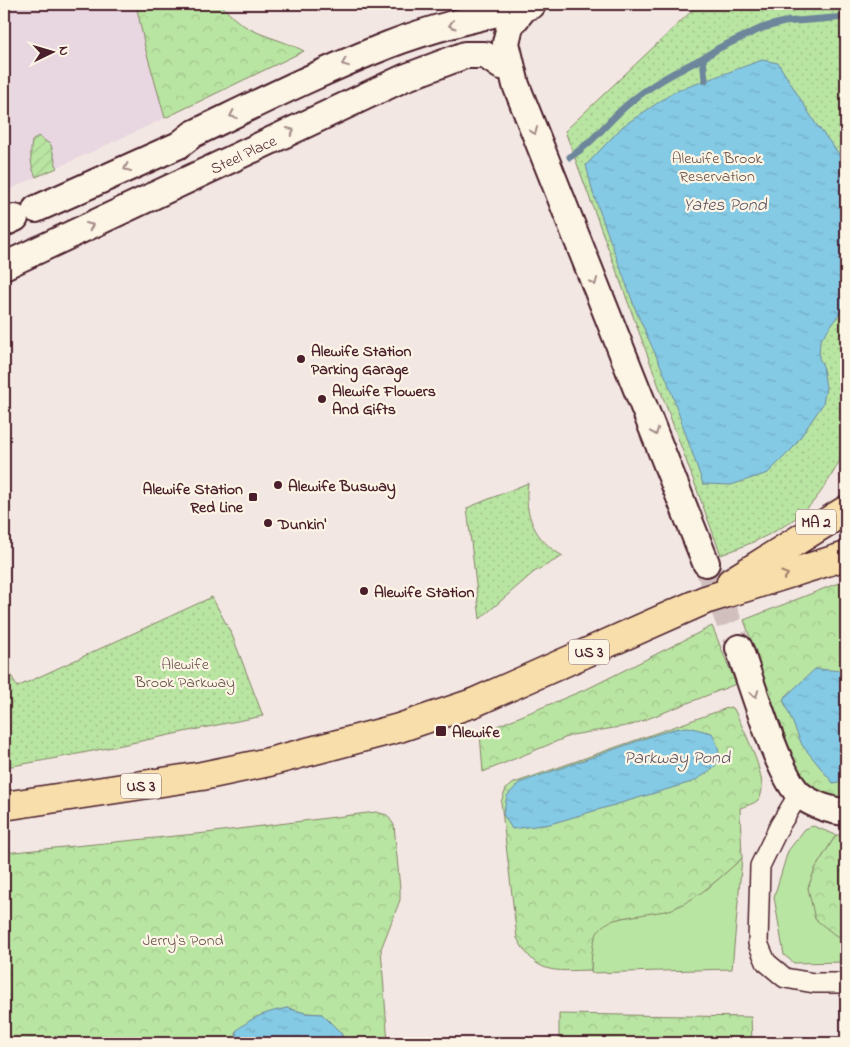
<svg xmlns="http://www.w3.org/2000/svg" width="850" height="1047" font-family="'Indie Flower',sans-serif">
  <style>
    .built { fill: #e8d6e0 }
    .grass { fill: #b9e5a2; stroke: #828266 }
    .forest { fill: url(#forest-crowns); stroke: #828266 }
    .park { fill: url(#park-dots); stroke: #828266 }
    .garden { fill: url(#garden-furrows); stroke: #828266 }
    .water { fill: url(#water-ripples); stroke: #6d869b }
    .lines { fill: none; stroke-linecap: round; stroke-linejoin: round }
    .stream { stroke: #6d869b; stroke-width: 7 }
    .secondary-tunnel { stroke: #d1bfbe; stroke-width: 26; stroke-dasharray: 26 13; stroke-linecap: butt }
    .minor-casing { stroke: #4a1f2b; stroke-width: 22 }
    .secondary-casing { stroke: #4a1f2b; stroke-width: 30 }
    .trunk-casing { stroke: #4a1f2b; stroke-width: 31 }
    .minor { stroke: #fcf5e5; stroke-width: 19 }
    .secondary { stroke: #fcf5e5; stroke-width: 26 }
    .trunk { stroke: #f8deab; stroke-width: 28 }
    .trunk-bridge-casing { stroke: #4a1f2b; stroke-width: 31; stroke-linecap: butt }
    .trunk-bridge { stroke: #f8deab; stroke-width: 28 }
    .oneway { stroke: #a38a88 }
    .oneway2 { stroke: #a17e6b }
    .poi-dot { fill: #4a1f2b; stroke: #fcf5e5; stroke-width: 2 }
    .labels { text-anchor: middle; stroke-width: 4.5; stroke-linejoin: round; paint-order: stroke }
    .shield { fill: #fcf5e5; stroke: #7f5f63; stroke-width: 1 }
    .shield-label { font-size: 15px; font-weight: bold; fill: #4a1f2b }
    .street-label { font-size: 16px; fill: #4a1f2b; stroke: #fcf5e5 }
    .park-label { font-size: 16px; fill: #665049; stroke: #fcf5e5 }
    .poi-label { font-size: 16px; font-weight: bold; fill: #4a1f2b; stroke: #fcf5e5; text-anchor: start }
    .water-label { font-size: 18px; font-style: italic; fill: #5b5263; stroke: #fcf5e5 }
  </style>
  <defs>
    <pattern id="forest-crowns" width="20" height="18" patternUnits="userSpaceOnUse" patternTransform="scale(1.25)"><rect width="20" height="18" fill="#b9e5a2"/><path d="M2 6a3 3 0 1 1 6 0M12 15a3 3 0 1 1 6 0" fill="none" stroke="#a1c48c"/></pattern>
    <pattern id="park-dots" width="8" height="8" patternUnits="userSpaceOnUse" patternTransform="scale(1.25)"><rect width="8" height="8" fill="#b9e5a2"/><path d="M2 2h.1M6 6h.1" fill="none" stroke="#a1c48c" stroke-width="1.8" stroke-linecap="round"/></pattern>
    <pattern id="garden-furrows" width="10" height="10" patternUnits="userSpaceOnUse" patternTransform="scale(1.25)"><rect width="10" height="10" fill="#b9e5a2"/><path d="M-1 1l2-2M0 10L10 0M9 11l2-2" fill="none" stroke="#a1c48c"/></pattern>
    <pattern id="water-ripples" width="26" height="14" patternUnits="userSpaceOnUse" patternTransform="scale(1.25)"><rect width="26" height="14" fill="#84cae5"/><path d="M2 4q2-2 4 0t4 0M15 11q2-2 4 0t4 0" fill="none" stroke="#74adc5"/></pattern>
  </defs>
  <rect width="100%" height="100%" fill="#f3e7e3"/>
  <filter id="ink" filterUnits="userSpaceOnUse"><feTurbulence type="fractalNoise" baseFrequency=".02" numOctaves="2"/><feDisplacementMap in="SourceGraphic" scale="10" xChannelSelector="R" yChannelSelector="G"/><feConvolveMatrix kernelMatrix="1 2 1 2 8 2 1 2 1" color-interpolation-filters="sRGB"/></filter>
  <g filter="url(#ink)">
    <polygon class="built" points="4,4 136,4 145,47 165,118 4,192"/>
    <g class="grass">
      <polygon points="813,826 836,835 815,869 808,888 835,935 846,939 846,962 794,963 784,955 774,897 788,851 805,829"/>
      <polygon points="742,858 732,969 591,973 591,949 596,932 606,921 633,916 707,889"/>
    </g>
    <g class="forest">
      <path d="M 136,4 L 221,4 C 245,36 271,34 304,51 L 165,118 L 145,47 Z"/>
      <polygon points="846,580 846,800 843,800 817,792 796,768 744,620"/>
      <polygon points="712,626 736,684 632,725 572,735 483,772 480,733 589,688"/>
      <path d="M 730,707 L 734,709 C 742,727 773,785 758,800 C 754,804 745,806 740,808 L 742,858 C 721,877 700,897 675,908 C 668,911 659,912 652,913 C 606,921 592,917 591,970 C 552,971 537,975 517,938 L 501,802 L 506,789 L 514,783 Z"/>
      <polygon points="376,812 387,815 394,825 400,889 400,900 381,949 388,1043 345,1043 341,1033 322,1014 305,1013 287,1008 236,1031 237,1043 4,1043 4,853 206,833"/>
      <polygon points="836,835 846,835 846,939 835,935 815,919 808,888 815,869"/>
      <polygon points="559,1014 751,1017 752,1043 559,1043"/>
    </g>
    <g class="park">
      <path d="M 699,4 L 846,4 L 846,448 C 835,471 818,502 797,517 C 775,534 747,545 721,555 L 565,131 Z"/>
      <path d="M 528,483 C 523,514 535,541 563,556 L 534,572 L 480,619 L 467,508 Z"/>
      <path d="M 212,597 L 232,635 L 263,716 C 179,732 96,752 12,766 L 4,765 L 4,661 L 17,687 Z"/>
    </g>
    <path class="garden" d="M 38,136 L 51,145 L 57,168 L 36,177 C 30,165 30,154 32,141 Z"/>
    <g class="water">
      <polygon points="762,60 778,63 816,124 846,163 846,304 820,341 819,358 823,366 826,388 823,404 793,448 768,473 731,485 703,484 667,380 636,311 593,193 586,165 623,126 674,92"/>
      <polygon points="815,669 846,671 846,781 833,783 802,745 783,699"/>
      <path d="M 688,727 L 712,733 C 727,762 717,768 692,782 L 550,824 L 512,829 L 503,814 L 507,796 L 519,783 L 652,736 L 674,729 Z"/>
      <path d="M 287,1008 L 305,1013 L 322,1014 L 341,1033 L 345,1043 L 237,1043 L 236,1031 C 251,1017 267,1012 287,1008 Z"/>
    </g>
    <g class="lines">
      <g class="stream">
        <polyline points="705,80 703,58 719,48 762,28 784,22 846,17"/>
        <path d="M 570,157 C 593,143 607,122 627,105 C 650,85 677,71 703,58"/>
      </g>
      <polyline class="secondary-tunnel" points="706,563 739,648"/>
      <defs>
        <polyline id="minor" points="799,794 780,825 760,866 758,943 766,962 785,978 814,983 846,983"/>
        <g id="secondary">
          <polyline points="525,7 510,26 506,43 516,85 706,563"/>
          <path d="M 36,209 L 179,145 L 193,134 C 258,103 322,71 388,45 C 434,27 484,16 532,5"/>
          <polyline points="4,223 15,218"/>
          <path id="s1" d="M 4,266 L 404,78 L 465,55 L 485,55 L 501,66"/>
          <path d="M 739,648 C 750,678 779,778 800,795 C 813,805 831,811 846,812"/>
        </g>
        <g id="trunk">
          <polyline points="731,582 846,510"/>
          <polyline points="473,703 705,600 846,556"/>
          <polyline points="4,806 202,776 269,762 399,728"/>
        </g>
      </defs>
      <use href="#minor" class="minor-casing"/>
      <use href="#secondary" class="secondary-casing"/>
      <use href="#trunk" class="trunk-casing"/>
      <use href="#minor" class="minor"/>
      <use href="#secondary" class="secondary"/>
      <use href="#trunk" class="trunk"/>
      <defs>
        <polyline id="trunk-bridge" points="399,728 473,703"/>
      </defs>
      <use href="#trunk-bridge" class="trunk-bridge-casing"/>
      <use href="#trunk-bridge" class="trunk-bridge"/>
    </g>
    <defs><path id="oneway-chevron" d="M-2-3.5L2.5 0L-2 3.5" fill="none" stroke-width="1.6" stroke-linecap="round" stroke-linejoin="round" transform="scale(1.25)"/></defs>
    <g class="oneway">
      <use href="#oneway-chevron" transform="translate(452 25) rotate(163)"/>
      <use href="#oneway-chevron" transform="translate(345 63) rotate(158)"/>
      <use href="#oneway-chevron" transform="translate(233 115) rotate(155)"/>
      <use href="#oneway-chevron" transform="translate(291 131) rotate(-25)"/>
      <use href="#oneway-chevron" transform="translate(534 131) rotate(68)"/>
      <use href="#oneway-chevron" transform="translate(127 168) rotate(155)"/>
      <use href="#oneway-chevron" transform="translate(90 226) rotate(-25)"/>
      <use href="#oneway-chevron" transform="translate(594 282) rotate(68)"/>
      <use href="#oneway-chevron" transform="translate(655 432) rotate(68)"/>
      <use href="#oneway-chevron" transform="translate(755 694) rotate(70)"/>
    </g>
    <use class="oneway2" href="#oneway-chevron" transform="translate(785 575) rotate(-17)"/>
  </g>
  <g class="poi-dot">
    <circle cx="301" cy="359" r="5"/>
    <circle cx="322" cy="399" r="5"/>
    <circle cx="278" cy="485" r="5"/>
    <rect x="248" y="492" width="10" height="10" rx="2.5"/>
    <circle cx="268" cy="523" r="5"/>
    <circle cx="364" cy="591" r="5"/>
    <rect x="435" y="725" width="12" height="12" rx="2.5"/>
  </g>
  <g class="labels">
    <g class="shield">
      <rect x="796" y="509.5" width="40" height="25" rx="4"/>
      <rect x="569" y="639.5" width="40" height="25" rx="4"/>
      <rect x="121" y="773.5" width="40" height="25" rx="4"/>
    </g>
    <g class="shield-label">
      <text x="816" y="527">MA 2</text>
      <text x="589" y="657">US 3</text>
      <text x="141" y="791">US 3</text>
    </g>
    <g class="street-label">
      <text dy="6" stroke="none"><textPath href="#s1" startOffset="264">Steel Place</textPath></text>
    </g>
    <g class="park-label">
      <text x="717" y="163">Alewife Brook<tspan x="717" dy="18">Reservation</tspan></text>
      <text x="185" y="669">Alewife<tspan x="185" dy="18">Brook Parkway</tspan></text>
      <text x="183" y="945">Jerry's Pond</text>
    </g>
    <g class="poi-label">
      <text x="311" y="356">Alewife Station<tspan x="311" dy="18">Parking Garage</tspan></text>
      <text x="332" y="396">Alewife Flowers<tspan x="332" dy="18">And Gifts</tspan></text>
      <text x="288" y="491">Alewife Busway</text>
      <text x="243" y="494" text-anchor="end">Alewife Station<tspan x="243" dy="18">Red Line</tspan></text>
      <text x="278" y="529">Dunkin'</text>
      <text x="374" y="597">Alewife Station</text>
      <text x="452" y="737">Alewife</text>
    </g>
    <g class="water-label">
      <text x="725" y="210">Yates Pond</text>
      <text x="677" y="763">Parkway Pond</text>
    </g>
  </g>
  <rect width="850" height="1047" fill="none" stroke="#fcf5e5" stroke-width="20"/>
  <rect x="10" y="10" width="830" height="1027" fill="none" stroke="#4a1f2b" stroke-width="2" filter="url(#ink)"/>
  <g transform="translate(52 52) rotate(85)" stroke="#fcf5e5" stroke-width="4" paint-order="stroke">
  <path d="M0-4L9 19L0 12L-9 19Z" fill="#4a1f2b"/>
  <text y="-8" font-size="14" font-weight="bold" text-anchor="middle" fill="#4a1f2b">N</text>
  </g>
</svg>
